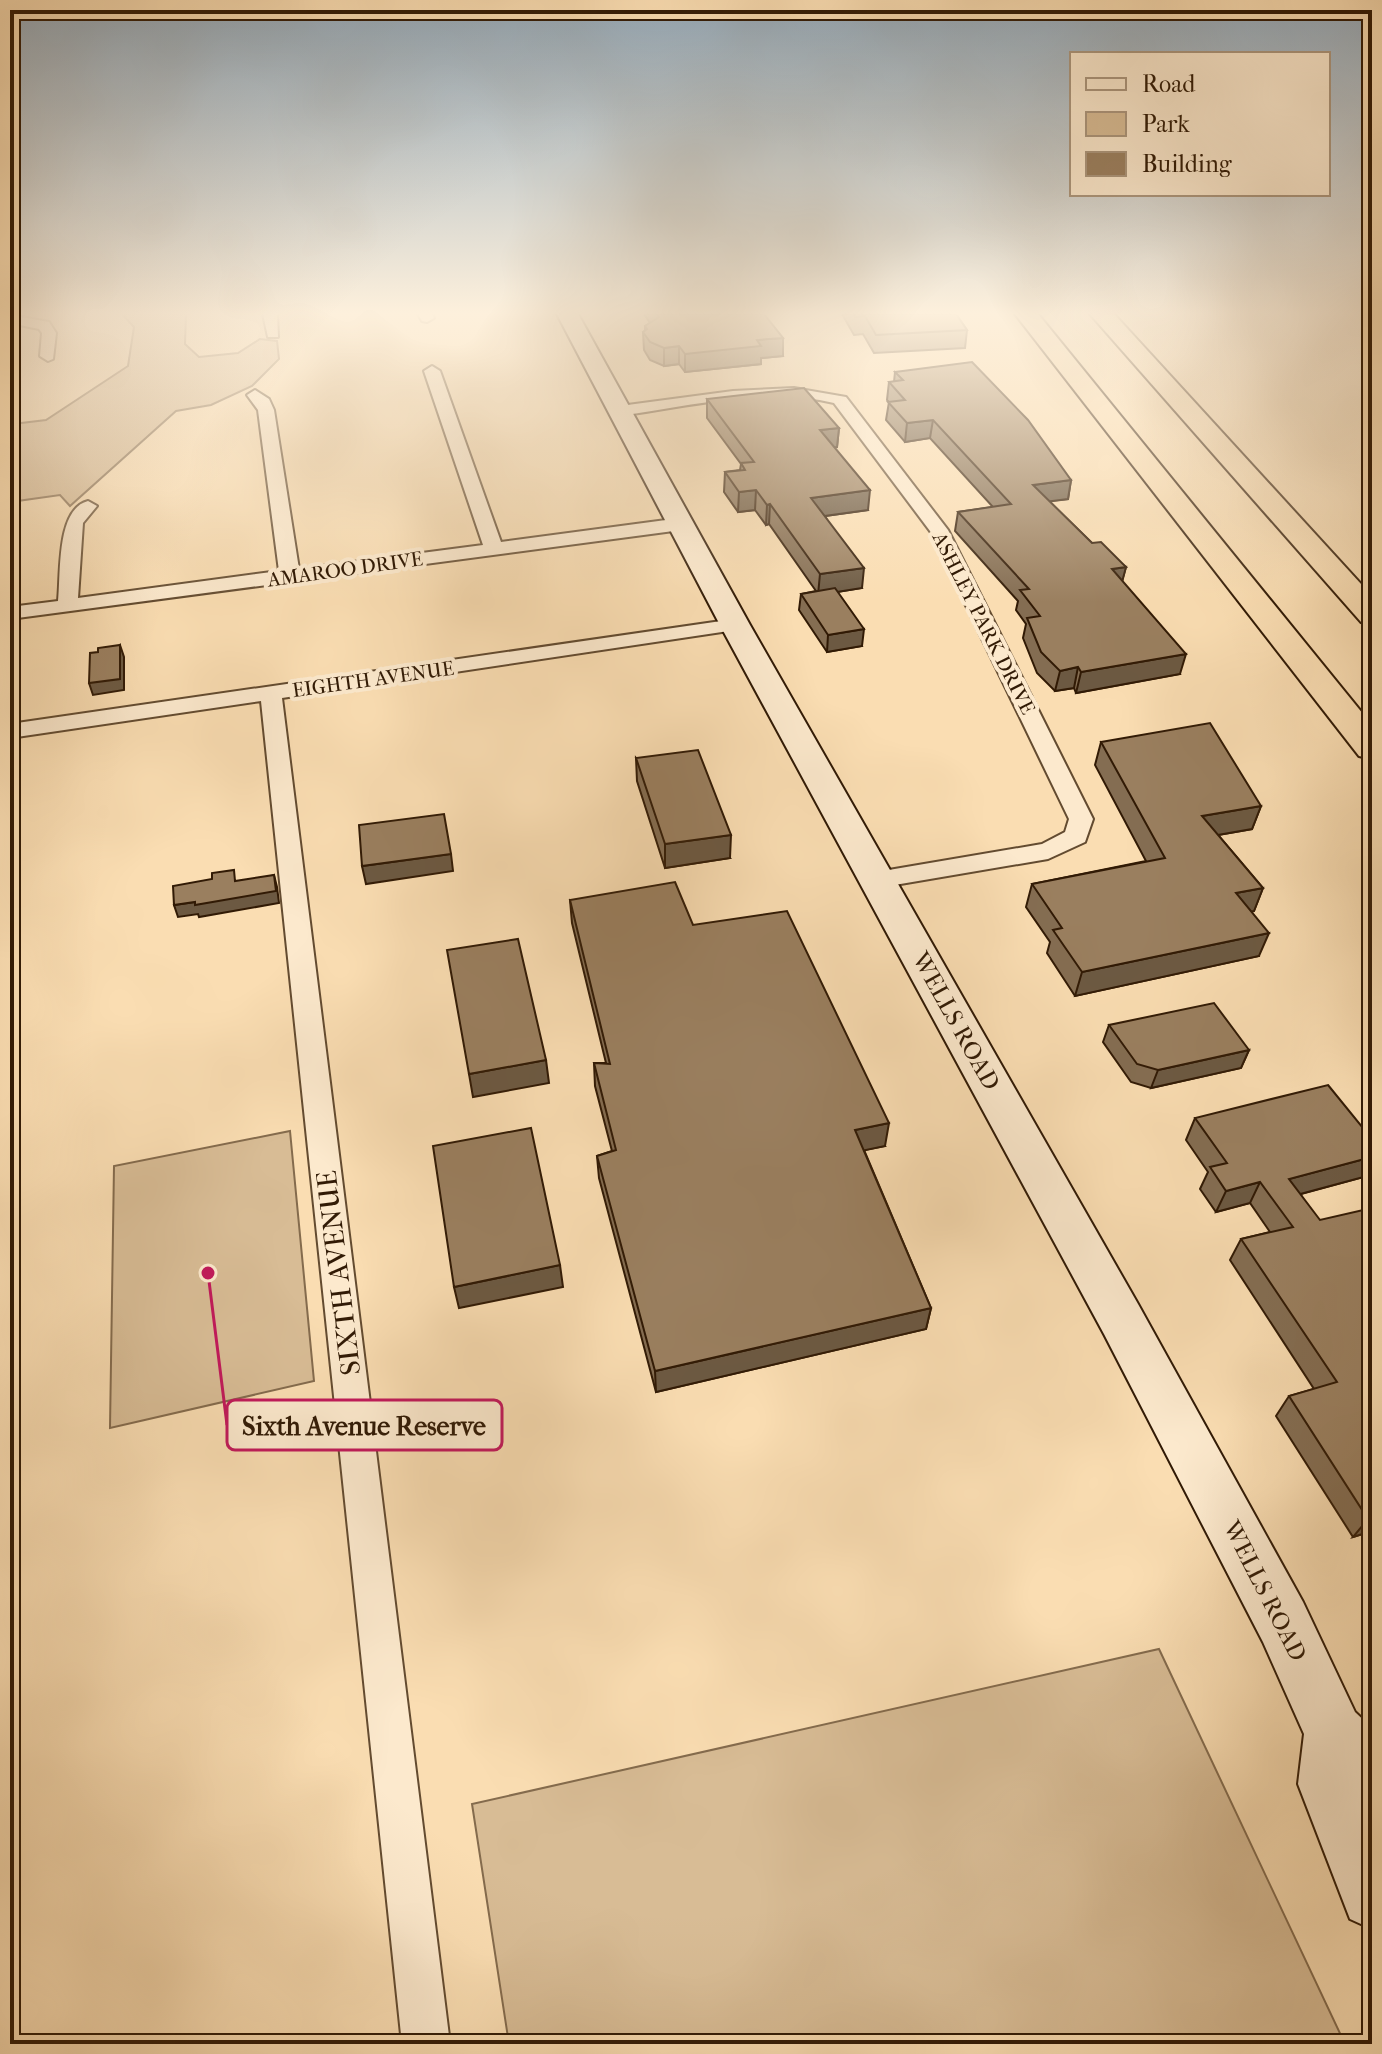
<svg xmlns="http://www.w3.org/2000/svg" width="1382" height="2054" font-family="'IM FELL French Canon',serif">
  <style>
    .green { fill: #d8bc95; stroke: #846b4d; stroke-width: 2 }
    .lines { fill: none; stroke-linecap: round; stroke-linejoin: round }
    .street-casing { stroke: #634b30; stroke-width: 4 }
    .secondary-casing { stroke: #311a05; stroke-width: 4 }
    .highway-casing { stroke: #311a05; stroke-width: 4 }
    .street { fill: #fce9cd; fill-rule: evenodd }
    .secondary { fill: #fce9cd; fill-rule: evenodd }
    .highway { fill: #faddb2; fill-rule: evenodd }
    .wall { fill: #846d52; stroke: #311a05; stroke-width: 2 }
    .shaded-wall { fill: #6c5942; stroke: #311a05; stroke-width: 2 }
    .building { fill: #9a7f5f; stroke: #311a05; stroke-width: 2 }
    .labels { text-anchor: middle; stroke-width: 8; stroke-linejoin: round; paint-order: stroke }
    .far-street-label { font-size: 20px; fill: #311a05; stroke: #fce9cd }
    .street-label { font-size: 24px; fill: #311a05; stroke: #fce9cd }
    .near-street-label { font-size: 28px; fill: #311a05; stroke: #fce9cd }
    .leader { fill: none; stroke: #c2185b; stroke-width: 3 }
    .callout-dot { fill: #c2185b; stroke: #fce9cd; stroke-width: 3 }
    .callout { fill: #fce9cd; stroke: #c2185b; stroke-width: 3 }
    .callout-label { font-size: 26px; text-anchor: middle; font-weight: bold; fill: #311a05 }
  </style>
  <rect width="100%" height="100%" fill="#faddb2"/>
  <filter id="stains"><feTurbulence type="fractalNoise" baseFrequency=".0025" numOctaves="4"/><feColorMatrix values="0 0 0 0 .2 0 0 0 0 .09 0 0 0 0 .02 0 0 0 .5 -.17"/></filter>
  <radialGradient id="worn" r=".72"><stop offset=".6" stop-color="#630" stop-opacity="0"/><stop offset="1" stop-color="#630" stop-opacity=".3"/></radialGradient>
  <g class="green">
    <polygon points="122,314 186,314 185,344 199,357 238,353 260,339 277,341 279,359 252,386 211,405 176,411 70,506 60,495 10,502 10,427 13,424 46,420 128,366 134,327"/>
    <polygon points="290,1131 314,1381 110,1428 114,1166"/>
    <polygon points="1159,1649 1345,2044 509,2044 472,1804"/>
  </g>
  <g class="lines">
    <defs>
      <g id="street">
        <polygon points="263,314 277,314 278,337 268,337"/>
        <polygon points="418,314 432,314 434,318 427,322 422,321"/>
        <polygon points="10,315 49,322 56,333 53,359 48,361 40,356 42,333 39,329 10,323"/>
        <path d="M 432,366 L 440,371 L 501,542 L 681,518 L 690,524 L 681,530 L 10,619 L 10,607 L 58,601 C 61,574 56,509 88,501 L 97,506 L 83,523 L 78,598 L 279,571 L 258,410 L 247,395 L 255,390 L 269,399 L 274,410 L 299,569 L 483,545 L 424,371 Z"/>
        <path d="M 794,388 L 846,397 L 948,530 L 1093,819 L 1085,842 L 1048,859 L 877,888 L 868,886 L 864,880 L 868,874 L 877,872 L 1042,844 L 1065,832 L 1069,819 L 930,531 L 834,403 C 766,387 688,406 620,416 L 612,411 L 620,406 L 733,391 Z"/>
        <polygon points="735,619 742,621 745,625 742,629 282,698 450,2044 402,2044 261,701 10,738 10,724"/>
      </g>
      <polygon id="secondary" points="557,314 578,314 750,625 1138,1304 1303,1602 1355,1712 1372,1728 1372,1798 1362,1794 1372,1818 1372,1929 1350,1919 1298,1784 1304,1734 1263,1642 1104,1334 720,625"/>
      <g id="highway">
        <polygon points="1015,314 1038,314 1372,725 1372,759 1359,756"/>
        <polygon points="1090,314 1114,314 1372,596 1372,625 1361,622"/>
      </g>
    </defs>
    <use href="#street" class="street-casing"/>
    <use href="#secondary" class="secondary-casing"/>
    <use href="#highway" class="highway-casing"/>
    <use href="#street" class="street"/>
    <use href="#secondary" class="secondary"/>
    <use href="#highway" class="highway"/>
  </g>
  <g class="wall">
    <polygon points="644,314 764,314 783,356 761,358 761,364 685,372 679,364 664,366 650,360 644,350 643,332 645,331 645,326 650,323"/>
    <polygon points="842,314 956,314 967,330 965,348 874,353 863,334 854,335"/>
    <polygon points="895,372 1071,480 1068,499 1049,501 1092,543 1126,567 1122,581 1180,674 1076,693 1074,688 1055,691 1037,673 1023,638 1026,624 1016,610 1018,601 955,531 958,512 993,507 930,438 905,442 886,420 889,402 887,400 889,382 894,382"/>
    <polygon points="707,399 839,428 837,447 834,447 868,510 825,516 862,588 837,592 862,646 827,652 799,610 801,594 816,591 769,524 766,525 755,510 738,512 724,492 725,472 740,470 741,464 707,418"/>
    <polygon points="1101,742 1261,806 1252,829 1218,835 1263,888 1254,911 1251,912 1259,956 1075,996 1047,953 1050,942 1026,907 1032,884 1146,861 1095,765"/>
    <polygon points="636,758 730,858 665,868 637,781"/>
    <polygon points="570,900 693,925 885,1146 864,1150 931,1308 926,1329 656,1392 599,1178 597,1156 612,1151 595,1086 594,1063 606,1063 572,923"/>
    <polygon points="1109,1025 1249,1050 1241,1068 1151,1088 1131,1082 1103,1042"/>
    <polygon points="1195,1118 1372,1139 1371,1175 1301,1194 1372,1531 1353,1537 1276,1416 1289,1396 1314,1389 1230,1260 1241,1239 1270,1232 1250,1203 1216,1212 1200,1189 1208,1172 1186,1140"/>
  </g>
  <g class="shaded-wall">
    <polygon points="783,338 783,356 761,358 761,364 685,372 685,354 757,340"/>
    <polygon points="679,346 679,364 664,366 664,348"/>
    <polygon points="933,420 930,438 905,442 907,423"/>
    <polygon points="839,428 837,447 819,449 820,430"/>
    <polygon points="1071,480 1068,499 1029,504 1033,485"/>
    <polygon points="756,490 755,510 738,512 739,492"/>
    <polygon points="870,490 868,510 810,518 811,498"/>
    <polygon points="770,504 769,524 766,525 767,505"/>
    <polygon points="1126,567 1121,586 1112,569"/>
    <polygon points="864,568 862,588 818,595 820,574"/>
    <polygon points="864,629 862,646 827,652 828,635"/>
    <polygon points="120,645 124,657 124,690 93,695 89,683"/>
    <polygon points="1186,654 1180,674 1076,693 1081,672"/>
    <polygon points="1078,667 1074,688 1055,691 1060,671"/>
    <polygon points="1261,806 1252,829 1195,839 1202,816"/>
    <polygon points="731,835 730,858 665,868 665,844"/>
    <polygon points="451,854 453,871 366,884 362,866"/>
    <polygon points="274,875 277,887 279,903 199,917 198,914 178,917 174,905 195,902"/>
    <polygon points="1263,888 1254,911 1227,917 1236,893"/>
    <polygon points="1269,933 1259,956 1075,996 1082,972"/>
    <polygon points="1249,1050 1241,1068 1151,1088 1158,1070"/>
    <polygon points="546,1060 549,1083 473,1097 469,1074"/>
    <polygon points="889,1123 885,1146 852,1153 855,1130"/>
    <polygon points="1372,1157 1371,1175 1278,1200 1289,1179"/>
    <polygon points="1260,1182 1250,1203 1216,1212 1226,1191"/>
    <polygon points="560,1265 563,1287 459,1308 454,1287"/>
    <polygon points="931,1308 926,1329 656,1392 655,1371"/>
    <polygon points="1372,1518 1372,1531 1353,1537 1368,1519"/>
  </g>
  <g class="building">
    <polygon points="657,314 764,314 783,338 757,340 761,346 685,354 679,346 664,348 650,342 643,332 647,329 645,326 659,317"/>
    <polygon points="854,314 956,314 967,330 876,335 865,316 855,317"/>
    <polygon points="972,362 1028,420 1071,480 1033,485 1092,543 1101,542 1126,567 1112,569 1186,654 1081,672 1078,667 1060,671 1041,652 1027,618 1040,616 1020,590 1029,589 958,512 1011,504 933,420 907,423 888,402 905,400 889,382 903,380 895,372"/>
    <polygon points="804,388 839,428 820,430 870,490 811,498 864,568 820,574 770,504 767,505 756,490 739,492 725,472 745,470 741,463 754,462 707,399"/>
    <polygon points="835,588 864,629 828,635 801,594"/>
    <polygon points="120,645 120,679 89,683 90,653 98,652 98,648"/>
    <polygon points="1210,723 1261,806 1202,816 1263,888 1236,893 1269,933 1082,972 1053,930 1062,928 1032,884 1165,858 1101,742"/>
    <polygon points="698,750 731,835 665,844 636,758"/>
    <polygon points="444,814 451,854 362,866 359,825"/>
    <polygon points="234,870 235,881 274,875 276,891 195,905 195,902 174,905 173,886 212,879 212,873"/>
    <polygon points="675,882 693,925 787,911 889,1123 855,1130 931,1308 655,1371 597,1156 616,1150 594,1063 610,1064 570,900"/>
    <polygon points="518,939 546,1060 469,1074 447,950"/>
    <polygon points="1214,1003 1249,1050 1158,1070 1137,1064 1109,1025"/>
    <polygon points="1328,1085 1372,1139 1372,1157 1289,1179 1320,1220 1372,1208 1372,1518 1368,1519 1289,1396 1337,1382 1241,1239 1293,1227 1260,1182 1226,1191 1210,1167 1227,1163 1195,1118"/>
    <polygon points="531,1128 560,1265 454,1287 433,1146"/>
  </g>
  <linearGradient id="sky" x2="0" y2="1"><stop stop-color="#94aabb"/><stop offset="0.52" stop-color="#fdf0dc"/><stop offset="1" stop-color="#fdf0dc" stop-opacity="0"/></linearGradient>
  <rect width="1382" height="602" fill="url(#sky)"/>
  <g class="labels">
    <g class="far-street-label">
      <text transform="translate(345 569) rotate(-8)" y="7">AMAROO DRIVE</text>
      <text transform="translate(984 623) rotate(63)" y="7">ASHLEY PARK DRIVE</text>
      <text transform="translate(373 679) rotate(-8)" y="7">EIGHTH AVENUE</text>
    </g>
    <g class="street-label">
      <text transform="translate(956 1021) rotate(61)" y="8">WELLS ROAD</text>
      <text transform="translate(1265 1591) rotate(63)" y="8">WELLS ROAD</text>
    </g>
    <g class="near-street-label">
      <text transform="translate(338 1273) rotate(-97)" y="10">SIXTH AVENUE</text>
    </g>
  </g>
  <path class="leader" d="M208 1273L227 1425"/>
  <circle class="callout-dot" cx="208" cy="1273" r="8"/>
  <rect class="callout" x="227" y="1400" width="275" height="50" rx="8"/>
  <g class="callout-label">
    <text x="364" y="1435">Sixth Avenue Reserve</text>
  </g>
  <rect width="1382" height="2054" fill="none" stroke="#faddb2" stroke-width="40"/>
  <rect x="12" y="12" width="1358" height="2030" fill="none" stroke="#311a05" stroke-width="4"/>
  <rect x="20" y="20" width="1342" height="2014" fill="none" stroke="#311a05" stroke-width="2"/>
  <rect x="1070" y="52" width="260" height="144" fill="#fce9cd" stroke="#ab967d" stroke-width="2"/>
  <rect x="1086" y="78" width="40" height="12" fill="#fce9cd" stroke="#ab967d" stroke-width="2"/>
  <text x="1142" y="92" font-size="24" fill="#311a05">Road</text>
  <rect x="1086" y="112" width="40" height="24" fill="#d8bc95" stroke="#ab967d" stroke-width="2"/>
  <text x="1142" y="132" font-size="24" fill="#311a05">Park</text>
  <rect x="1086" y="152" width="40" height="24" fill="#9a7f5f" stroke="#ab967d" stroke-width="2"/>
  <text x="1142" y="172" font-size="24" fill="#311a05">Building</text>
  <rect width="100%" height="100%" filter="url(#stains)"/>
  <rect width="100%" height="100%" fill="url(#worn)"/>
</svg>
